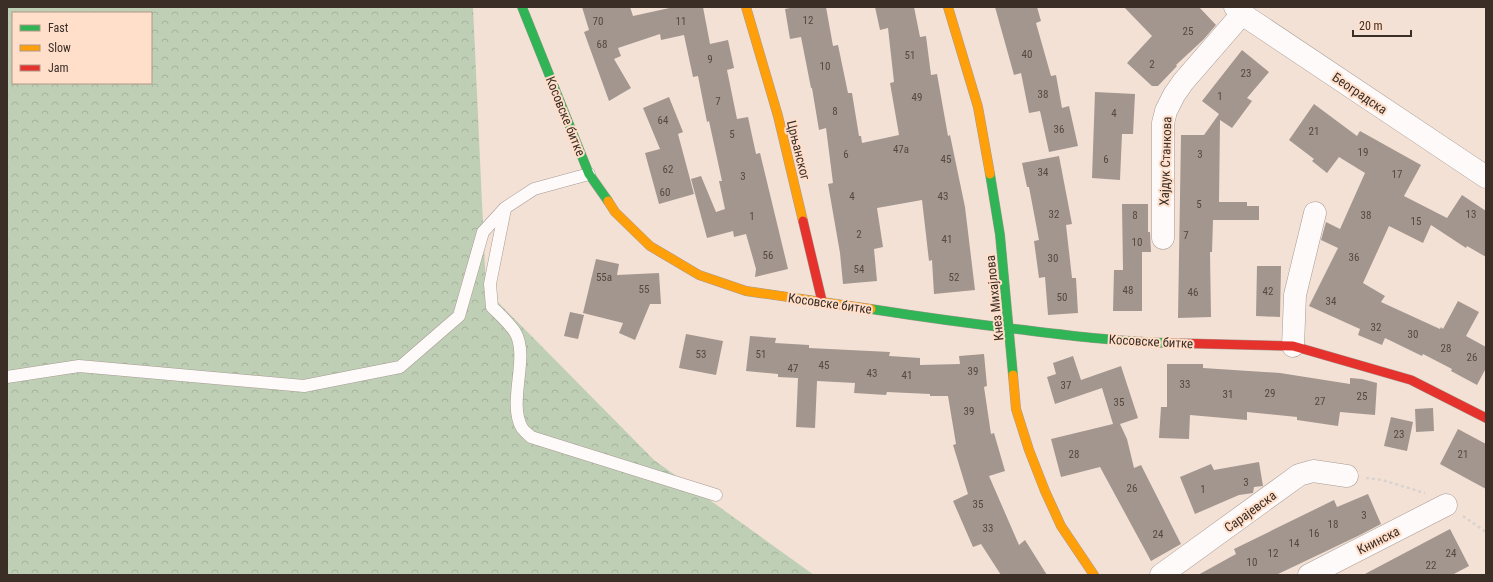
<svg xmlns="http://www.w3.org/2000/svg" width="1493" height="582" font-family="'Roboto Condensed',sans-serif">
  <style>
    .forest { fill: url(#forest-crowns); fill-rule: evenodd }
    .building { fill: #a3968e }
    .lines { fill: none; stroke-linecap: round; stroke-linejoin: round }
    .lane-casing { stroke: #a79a92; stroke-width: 13 }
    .street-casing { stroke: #a79a92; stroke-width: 23 }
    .fast-casing { stroke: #a79a92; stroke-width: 10 }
    .slow-casing { stroke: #a79a92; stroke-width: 10 }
    .jam-casing { stroke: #a79a92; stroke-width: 10 }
    .path { stroke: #d8d3cf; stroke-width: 2.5; stroke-dasharray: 3 3; stroke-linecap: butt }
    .lane { stroke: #fdfaf9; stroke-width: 12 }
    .street { stroke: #fdfaf9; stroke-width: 22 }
    .fast { stroke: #30b455; stroke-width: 9 }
    .slow { stroke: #ff9f0a; stroke-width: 9 }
    .jam { stroke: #e5322d; stroke-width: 9 }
    .labels { text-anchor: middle; stroke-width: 4; stroke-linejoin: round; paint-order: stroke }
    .number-label { font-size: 11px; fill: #544840 }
    .street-label { font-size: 13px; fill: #3a2e26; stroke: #ffdeca }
  </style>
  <defs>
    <pattern id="forest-crowns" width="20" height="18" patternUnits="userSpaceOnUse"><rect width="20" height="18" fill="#bfcfb5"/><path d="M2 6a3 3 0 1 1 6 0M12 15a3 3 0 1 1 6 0" fill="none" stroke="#a5b29c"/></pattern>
  </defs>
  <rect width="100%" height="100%" fill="#f3e1d6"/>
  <path class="forest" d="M 7,7 L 473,7 L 486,290 L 654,460 L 814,575 L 7,575 ZM 13,13 L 151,13 L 151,83 L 13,83 Z"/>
  <g class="building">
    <polygon points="582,7 630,7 633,16 674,7 703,7 710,44 728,40 734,68 727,70 737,119 748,117 756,154 760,153 788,269 755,277 756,269 746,234 734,237 733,231 707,238 691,179 701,176 716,212 725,209 719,181 722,181 709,121 707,122 698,76 693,77 684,35 661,40 660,34 618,48 621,56 614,59 631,88 609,101 584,32 589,30"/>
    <polygon points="795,7 826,7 833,46 838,45 848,93 852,93 859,136 861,136 862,143 899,135 890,83 894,82 888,28 880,30 875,7 914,7 920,37 926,36 931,75 937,74 948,136 950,135 965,207 975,290 934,294 932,260 929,261 922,200 877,208 883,247 874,249 877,281 843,284 840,253 828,184 833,183 826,128 819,130 812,88 811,88 801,37 790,39 785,9"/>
    <polygon points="995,7 1037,7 1041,21 1036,23 1051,76 1056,75 1062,108 1069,106 1078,146 1049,152 1040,111 1029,113 1021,73 1014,75"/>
    <polygon points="1124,7 1199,7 1216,25 1203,40 1176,65 1177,66 1158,86 1152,86 1127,63 1152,36"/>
    <polygon points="1242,50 1269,72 1247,98 1252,101 1232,128 1220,120 1219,202 1247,202 1247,206 1259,206 1259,220 1213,220 1212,252 1210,252 1211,317 1178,318 1181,135 1204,135 1219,114 1202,101"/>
    <polygon points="1095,92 1135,94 1133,134 1122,134 1120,180 1092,178"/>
    <polygon points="669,97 683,132 678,134 694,194 659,204 645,153 660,149 643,108"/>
    <polygon points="1314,104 1357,136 1360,131 1421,165 1404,196 1447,218 1462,195 1486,211 1486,257 1467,246 1466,248 1431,225 1423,243 1389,226 1363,283 1385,296 1381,302 1440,329 1441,327 1443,329 1458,301 1479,312 1466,336 1486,347 1486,368 1477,385 1451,371 1452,369 1423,354 1422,356 1385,338 1382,345 1358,335 1360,329 1309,306 1338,248 1321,240 1326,222 1340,229 1365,173 1339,157 1327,173 1312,161 1314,159 1289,140"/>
    <polygon points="1059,156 1072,224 1066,225 1072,278 1076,278 1078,313 1048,315 1045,277 1039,278 1034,241 1039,240 1029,187 1027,187 1022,163"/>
    <polygon points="1122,204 1148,204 1148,232 1150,232 1151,252 1142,252 1142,311 1113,311 1114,270 1123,270"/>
    <polygon points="596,259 619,264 617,275 659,273 661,304 650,304 635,340 619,333 623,323 583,313"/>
    <polygon points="1257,266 1281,266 1280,317 1256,316"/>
    <polygon points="570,312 584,315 578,339 564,336"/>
    <polygon points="686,334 723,341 716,375 679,368"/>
    <polygon points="750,336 776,338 775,343 809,345 809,348 890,352 889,356 920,358 920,365 960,364 959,356 984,354 987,386 984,387 991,434 994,433 1005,471 989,476 1019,545 1025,540 1047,575 1001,575 981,544 973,547 953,501 968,494 953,445 956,444 948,396 930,396 930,394 887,392 886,395 854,393 855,383 817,381 815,428 796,427 798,378 778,377 778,374 746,371"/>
    <polygon points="1073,356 1081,380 1121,366 1138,418 1120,424 1127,439 1134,468 1141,465 1181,544 1151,561 1100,467 1061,477 1051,439 1113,424 1102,388 1055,404 1047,377 1056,374 1053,363"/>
    <polygon points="1167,364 1203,364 1203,368 1280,373 1350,384 1350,378 1362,379 1377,383 1375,415 1340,412 1338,426 1297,420 1297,417 1247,412 1247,420 1190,415 1189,439 1159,438 1161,407 1167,407"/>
    <polygon points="1433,408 1434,431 1416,432 1415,409"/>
    <polygon points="1391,417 1413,422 1407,451 1384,446"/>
    <polygon points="1458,429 1486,444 1486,489 1440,464"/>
    <polygon points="1259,462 1263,486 1254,487 1253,493 1239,495 1195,514 1180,477 1211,464 1214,470"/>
    <polygon points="1368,494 1381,524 1360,535 1276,575 1198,575 1236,554 1234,549 1334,500 1337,507"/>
    <polygon points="1450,529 1469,566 1452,575 1363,575"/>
  </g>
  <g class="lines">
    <defs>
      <g id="lane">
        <path d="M 505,209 L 490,284 L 492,307 C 500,315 509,323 515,332 C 530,357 507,402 522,428 C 524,431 528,434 531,437 L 716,495"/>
        <polyline points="7,377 79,366 304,386 400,367 459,316 483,232 505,208 534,189 589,174"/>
      </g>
      <g id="street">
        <polyline points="1235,7 1242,14 1486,177"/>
        <polyline points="1163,238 1163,123 1166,111 1174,95 1183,82 1242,14"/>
        <polyline points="1293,346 1295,295 1315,213"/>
        <polyline points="1161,575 1299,475 1313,471 1347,476"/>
        <polyline points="1309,575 1446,505"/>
      </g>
      <g id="fast">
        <polyline points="522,7 589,174 608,201"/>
        <polyline points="990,174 1000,235 1013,375"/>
        <path d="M 871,309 C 922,317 973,324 1025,330 C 1074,336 1122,342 1171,343"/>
      </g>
      <g id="slow">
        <polyline points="746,7 778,116 803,221"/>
        <polyline points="948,7 978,107 990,174"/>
        <polyline points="608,201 615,212 650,246 699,275 746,291 871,309"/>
        <polyline points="1013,375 1016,409 1029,450 1045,491 1061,526 1094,575"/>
      </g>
      <g id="jam">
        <polyline points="803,221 822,301"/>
        <polyline points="1171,343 1293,346 1411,380 1486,418"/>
      </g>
    </defs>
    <use href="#lane" class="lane-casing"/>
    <use href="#street" class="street-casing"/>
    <use href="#fast" class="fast-casing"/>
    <use href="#slow" class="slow-casing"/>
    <use href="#jam" class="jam-casing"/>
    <g class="path">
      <polyline points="1366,478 1382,480 1425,493"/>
      <polyline points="1463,516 1486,532"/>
    </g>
    <use href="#lane" class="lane"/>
    <use href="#street" class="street"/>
    <use href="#fast" class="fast"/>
    <use href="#slow" class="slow"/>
    <use href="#jam" class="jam"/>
  </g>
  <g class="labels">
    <g class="number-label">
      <text x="808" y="24">12</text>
      <text x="598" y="25">70</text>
      <text x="681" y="25">11</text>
      <text x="1188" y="35">25</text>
      <text x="602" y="48">68</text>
      <text x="1027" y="58">40</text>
      <text x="910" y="59">51</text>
      <text x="710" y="63">9</text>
      <text x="1152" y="68">2</text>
      <text x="825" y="70">10</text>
      <text x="1246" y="77">23</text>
      <text x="1043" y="98">38</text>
      <text x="1220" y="100">1</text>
      <text x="917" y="101">49</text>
      <text x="718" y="105">7</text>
      <text x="835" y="115">8</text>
      <text x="1114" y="117">4</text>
      <text x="663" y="124">64</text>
      <text x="1059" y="133">36</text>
      <text x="1314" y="135">21</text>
      <text x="732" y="138">5</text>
      <text x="901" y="153">47a</text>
      <text x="1363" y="156">19</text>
      <text x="846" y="158">6</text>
      <text x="1200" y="158">3</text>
      <text x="946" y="163">45</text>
      <text x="1106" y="163">6</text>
      <text x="668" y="173">62</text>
      <text x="1043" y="176">34</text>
      <text x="1397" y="178">17</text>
      <text x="743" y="180">3</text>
      <text x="665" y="196">60</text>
      <text x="852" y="200">4</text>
      <text x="943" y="200">43</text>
      <text x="1199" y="208">5</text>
      <text x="1054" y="218">32</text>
      <text x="1471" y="218">13</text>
      <text x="1135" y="219">8</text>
      <text x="1366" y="219">38</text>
      <text x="752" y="220">1</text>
      <text x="1416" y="225">15</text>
      <text x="859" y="238">2</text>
      <text x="1186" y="239">7</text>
      <text x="947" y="243">41</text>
      <text x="1137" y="246">10</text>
      <text x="768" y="259">56</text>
      <text x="1354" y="261">36</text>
      <text x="1053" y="262">30</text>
      <text x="859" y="273">54</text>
      <text x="604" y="281">55a</text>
      <text x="954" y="281">52</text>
      <text x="644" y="293">55</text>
      <text x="1128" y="294">48</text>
      <text x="1268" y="295">42</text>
      <text x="1193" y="296">46</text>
      <text x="1062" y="301">50</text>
      <text x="1331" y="305">34</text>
      <text x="1376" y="331">32</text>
      <text x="1413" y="338">30</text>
      <text x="1446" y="352">28</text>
      <text x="701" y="358">53</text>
      <text x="761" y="358">51</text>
      <text x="1472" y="361">26</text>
      <text x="824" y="369">45</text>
      <text x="793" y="372">47</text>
      <text x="973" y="375">39</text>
      <text x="872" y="377">43</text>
      <text x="907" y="379">41</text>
      <text x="1185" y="388">33</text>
      <text x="1066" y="389">37</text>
      <text x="1270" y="397">29</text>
      <text x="1228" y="398">31</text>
      <text x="1362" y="400">25</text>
      <text x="1320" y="405">27</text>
      <text x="1119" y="406">35</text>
      <text x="969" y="415">39</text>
      <text x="1399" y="438">23</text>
      <text x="1074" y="458">28</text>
      <text x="1463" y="458">21</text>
      <text x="1246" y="486">3</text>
      <text x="1132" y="492">26</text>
      <text x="1203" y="493">1</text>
      <text x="978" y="508">35</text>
      <text x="1364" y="519">3</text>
      <text x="1333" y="528">18</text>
      <text x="988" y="532">33</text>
      <text x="1314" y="537">16</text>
      <text x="1158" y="538">24</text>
      <text x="1294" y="547">14</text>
      <text x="1273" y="557">12</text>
      <text x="1451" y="557">24</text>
      <text x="1252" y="566">10</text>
      <text x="1431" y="569">22</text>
    </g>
    <g class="street-label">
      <text transform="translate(1360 93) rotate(34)" y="5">Београдска</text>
      <text transform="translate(566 116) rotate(68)" y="5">Косовске битке</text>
      <text transform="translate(799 150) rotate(76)" y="5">Црњанског</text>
      <text transform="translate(1165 161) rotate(-88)" y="5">Хајдук Станкова</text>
      <text transform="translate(994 298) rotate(-96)" y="5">Кнез Михајлова</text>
      <text transform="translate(830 303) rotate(8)" y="5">Косовске битке</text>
      <text transform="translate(1151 341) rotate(3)" y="5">Косовске битке</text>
      <text transform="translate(1250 511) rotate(-36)" y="5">Сарајевска</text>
      <text transform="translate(1378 540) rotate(-27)" y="5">Книнска</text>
    </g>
  </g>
  <rect width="1493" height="582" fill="none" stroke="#3a2e26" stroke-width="16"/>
  <rect x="12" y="12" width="140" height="72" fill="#ffdeca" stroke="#b09888"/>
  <rect x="20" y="25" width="20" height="6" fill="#30b455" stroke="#b09888"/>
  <text x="48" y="32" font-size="12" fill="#3a2e26">Fast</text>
  <rect x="20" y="45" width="20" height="6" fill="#ff9f0a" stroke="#b09888"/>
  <text x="48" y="52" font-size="12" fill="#3a2e26">Slow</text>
  <rect x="20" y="65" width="20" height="6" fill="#e5322d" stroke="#b09888"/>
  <text x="48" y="72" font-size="12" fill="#3a2e26">Jam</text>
  <path d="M1353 30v6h58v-6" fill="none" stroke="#3a2e26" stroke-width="2"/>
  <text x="1359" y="30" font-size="12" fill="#3a2e26" stroke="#ffdeca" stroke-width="3" paint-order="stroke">20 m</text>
</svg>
